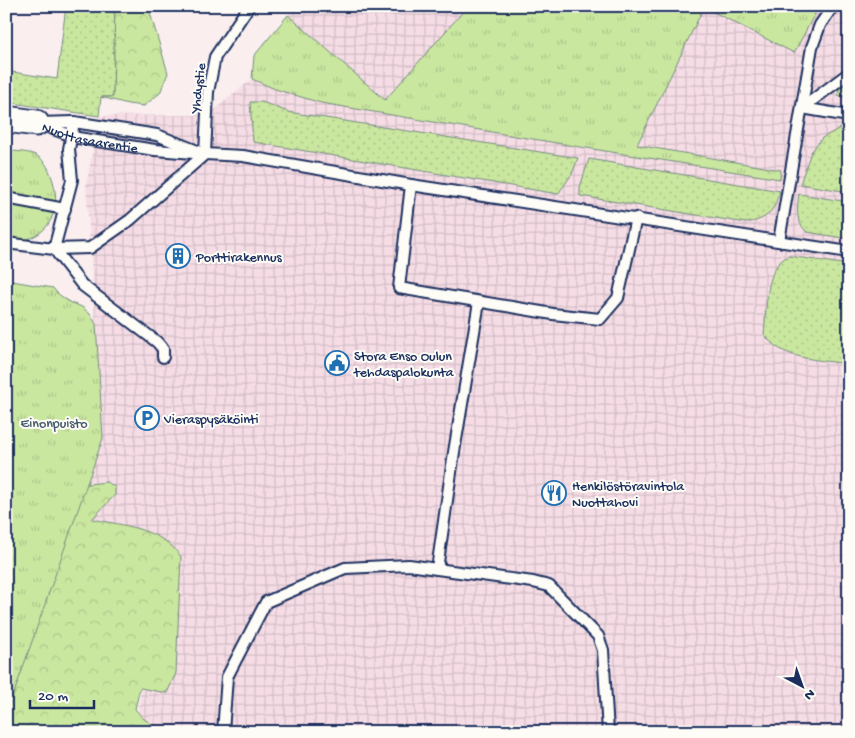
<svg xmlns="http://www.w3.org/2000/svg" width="855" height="738" font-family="'Gochi Hand',sans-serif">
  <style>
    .industrial { fill: url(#industrial-grid) }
    .grass { fill: url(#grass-dots); stroke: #728b7e }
    .forest { fill: url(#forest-crowns); stroke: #728b7e }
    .park { fill: url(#park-tufts); stroke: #728b7e }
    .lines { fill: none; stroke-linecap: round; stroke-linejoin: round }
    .service-casing { stroke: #1b2f5e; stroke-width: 14 }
    .tertiary-casing { stroke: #1b2f5e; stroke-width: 29 }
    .service { stroke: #fdfcf7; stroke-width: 10 }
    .tertiary { stroke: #fdfcf7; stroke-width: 25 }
    .labels { text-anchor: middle; stroke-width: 4; stroke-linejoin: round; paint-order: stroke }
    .street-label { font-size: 14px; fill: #1b2f5e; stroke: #fdfcf7 }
    .poi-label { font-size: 14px; fill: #1b2f5e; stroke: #fdfcf7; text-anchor: start }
    .park-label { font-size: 14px; fill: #475d6e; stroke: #fdfcf7 }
  </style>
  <defs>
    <pattern id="industrial-grid" width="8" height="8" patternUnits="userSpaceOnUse" patternTransform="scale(1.25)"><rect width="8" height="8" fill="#f6dde5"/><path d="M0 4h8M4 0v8" fill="none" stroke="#d2bec7"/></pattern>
    <pattern id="grass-dots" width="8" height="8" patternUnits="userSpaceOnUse" patternTransform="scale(1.25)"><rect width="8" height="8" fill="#cae79f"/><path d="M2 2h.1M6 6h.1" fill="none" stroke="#adc68b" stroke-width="1.8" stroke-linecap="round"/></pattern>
    <pattern id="forest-crowns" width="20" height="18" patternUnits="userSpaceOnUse" patternTransform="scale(1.25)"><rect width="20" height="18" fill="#cae79f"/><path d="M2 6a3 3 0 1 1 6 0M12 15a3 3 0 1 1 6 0" fill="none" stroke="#adc68b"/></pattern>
    <pattern id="park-tufts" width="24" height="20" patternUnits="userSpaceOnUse" patternTransform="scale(1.25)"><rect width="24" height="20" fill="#cae79f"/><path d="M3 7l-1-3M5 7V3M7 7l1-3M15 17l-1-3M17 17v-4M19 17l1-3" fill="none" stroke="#adc68b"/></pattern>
  </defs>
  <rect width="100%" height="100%" fill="#faeeef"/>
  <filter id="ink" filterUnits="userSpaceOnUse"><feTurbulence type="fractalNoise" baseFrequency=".02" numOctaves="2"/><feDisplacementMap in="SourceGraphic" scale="10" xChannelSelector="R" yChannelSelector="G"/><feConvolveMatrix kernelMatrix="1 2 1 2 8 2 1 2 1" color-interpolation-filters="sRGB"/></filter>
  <g filter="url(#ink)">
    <polygon class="industrial" points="296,6 849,6 849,732 134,732 166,542 76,516 103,438 86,186 99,116 208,115 252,79 254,56"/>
    <g class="grass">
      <polygon points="66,6 115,6 113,97 101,97 99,116 6,102 6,71 57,79"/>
      <polygon points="849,78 849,99 838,95 840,84"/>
      <polygon points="250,102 262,102 288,112 578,158 572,174 558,194 253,142"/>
      <polygon points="840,128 849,129 849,192 800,184 811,152 822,138"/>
      <path d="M 589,159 L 780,191 C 773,212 769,219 746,223 L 580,196 L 580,187 Z"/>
      <path d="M 799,194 L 849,202 L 849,239 L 807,232 C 795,221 797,209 799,194 Z"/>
      <path d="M 789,256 L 849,265 L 849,364 C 822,360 778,360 764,333 C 767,311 764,265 789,256 Z"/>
    </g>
    <g class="forest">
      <polygon points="115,6 148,6 168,73 160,93 144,106 128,104 101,97 113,97"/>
      <path d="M 107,482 L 115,487 L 115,495 L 92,519 C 122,525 163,529 181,557 L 176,673 L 167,693 L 140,688 L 135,709 L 144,719 L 158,728 L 157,732 L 109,732 C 91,723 79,732 62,732 C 44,732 25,730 6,728 L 6,603 L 70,486 Z"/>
    </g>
    <g class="park">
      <polygon points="468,6 819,6 794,53 704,7 637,145 781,170 780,179 580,147 321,103 275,89 252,79 254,56 288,15 385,100"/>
      <path d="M 6,150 C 15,152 29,151 37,156 C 47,162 49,170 53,181 C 63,216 44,244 6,241 Z"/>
      <polygon points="6,280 53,288 57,293 69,302 82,307 90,314 96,324 103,438 6,716"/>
    </g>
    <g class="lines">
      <defs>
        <g id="service">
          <polyline points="802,108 849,73"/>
          <polyline points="802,108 849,116"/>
          <polyline points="36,123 74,122 157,135 205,154 243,156 411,185 849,252"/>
          <path id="s1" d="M 42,125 L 78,138 L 155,150 L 194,153"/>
          <polyline points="205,154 208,92 215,57 249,6"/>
          <polyline points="411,185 399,288 553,314 600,319 618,298 636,218"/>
          <polyline points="6,198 65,209"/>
          <polyline points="779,241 812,47 820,25 833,6"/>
          <polyline points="6,243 54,249 72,180 69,149 74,122"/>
          <polyline points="54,249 90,248 130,220 205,154"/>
          <polyline points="54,249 82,285 157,342 163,349 163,357"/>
          <polyline points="437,569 533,582 549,586 598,636 603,650 608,732"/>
          <polyline points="223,732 227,677 266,602 345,568 409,565 437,569 454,452 479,302"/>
        </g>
        <polyline id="tertiary" points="6,119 36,123"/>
      </defs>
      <use href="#service" class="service-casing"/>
      <use href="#tertiary" class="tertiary-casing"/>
      <use href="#service" class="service"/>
      <use href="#tertiary" class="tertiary"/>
    </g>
  </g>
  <defs>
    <symbol id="building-ring" viewBox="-11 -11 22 22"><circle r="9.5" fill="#fdfcf7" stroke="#1f6fb2" stroke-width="1.5"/><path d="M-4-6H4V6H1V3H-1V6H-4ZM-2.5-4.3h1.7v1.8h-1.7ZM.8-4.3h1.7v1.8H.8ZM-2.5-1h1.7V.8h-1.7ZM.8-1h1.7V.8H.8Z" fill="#1f6fb2"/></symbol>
    <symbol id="civic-ring" viewBox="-11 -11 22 22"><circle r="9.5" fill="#fdfcf7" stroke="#1f6fb2" stroke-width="1.5"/><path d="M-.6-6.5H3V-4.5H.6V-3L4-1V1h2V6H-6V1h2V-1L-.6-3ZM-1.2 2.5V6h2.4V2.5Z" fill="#1f6fb2"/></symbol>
    <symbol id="parking-ring" viewBox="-11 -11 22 22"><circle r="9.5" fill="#fdfcf7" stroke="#1f6fb2" stroke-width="1.5"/><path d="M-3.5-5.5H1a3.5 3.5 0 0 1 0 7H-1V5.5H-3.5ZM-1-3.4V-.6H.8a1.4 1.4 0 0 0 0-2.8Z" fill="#1f6fb2"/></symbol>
    <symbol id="restaurant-ring" viewBox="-11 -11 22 22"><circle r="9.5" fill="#fdfcf7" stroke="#1f6fb2" stroke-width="1.5"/><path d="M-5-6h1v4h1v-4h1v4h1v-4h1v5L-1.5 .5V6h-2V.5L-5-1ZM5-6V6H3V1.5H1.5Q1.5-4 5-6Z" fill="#1f6fb2"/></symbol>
  </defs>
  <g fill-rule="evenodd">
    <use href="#building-ring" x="164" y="242" width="28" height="28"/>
    <use href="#civic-ring" x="323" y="349" width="28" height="28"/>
    <use href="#parking-ring" x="133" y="404" width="28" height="28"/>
    <use href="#restaurant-ring" x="540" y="479" width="28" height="28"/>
  </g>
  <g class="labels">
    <g class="street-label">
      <text transform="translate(197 88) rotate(-83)" y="5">Yhdystie</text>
      <text dy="5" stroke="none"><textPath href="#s1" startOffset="50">Nuottasaarentie</textPath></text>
    </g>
    <g class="poi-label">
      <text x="196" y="261">Porttirakennus</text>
      <text x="354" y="360">Stora Enso Oulun<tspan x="354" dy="16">tehdaspalokunta</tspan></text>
      <text x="164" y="423">Vieraspysäköinti</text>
      <text x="572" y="490">Henkilöstöravintola<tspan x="572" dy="16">Nuottahovi</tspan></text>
    </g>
    <g class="park-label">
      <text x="54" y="427">Einonpuisto</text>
    </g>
  </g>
  <rect width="855" height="738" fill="none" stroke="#fdfcf7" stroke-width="25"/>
  <rect x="12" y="12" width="830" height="713" fill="none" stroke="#1b2f5e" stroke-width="2" filter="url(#ink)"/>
  <g transform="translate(802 686) rotate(139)" stroke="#fdfcf7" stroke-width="4" paint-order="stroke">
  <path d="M0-4L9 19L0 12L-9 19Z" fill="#1b2f5e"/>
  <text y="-8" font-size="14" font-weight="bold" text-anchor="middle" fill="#1b2f5e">N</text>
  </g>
  <path d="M30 700v8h64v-8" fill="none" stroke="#1b2f5e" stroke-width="2.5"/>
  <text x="38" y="700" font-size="15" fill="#1b2f5e" stroke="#fdfcf7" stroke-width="4" paint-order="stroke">20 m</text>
</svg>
